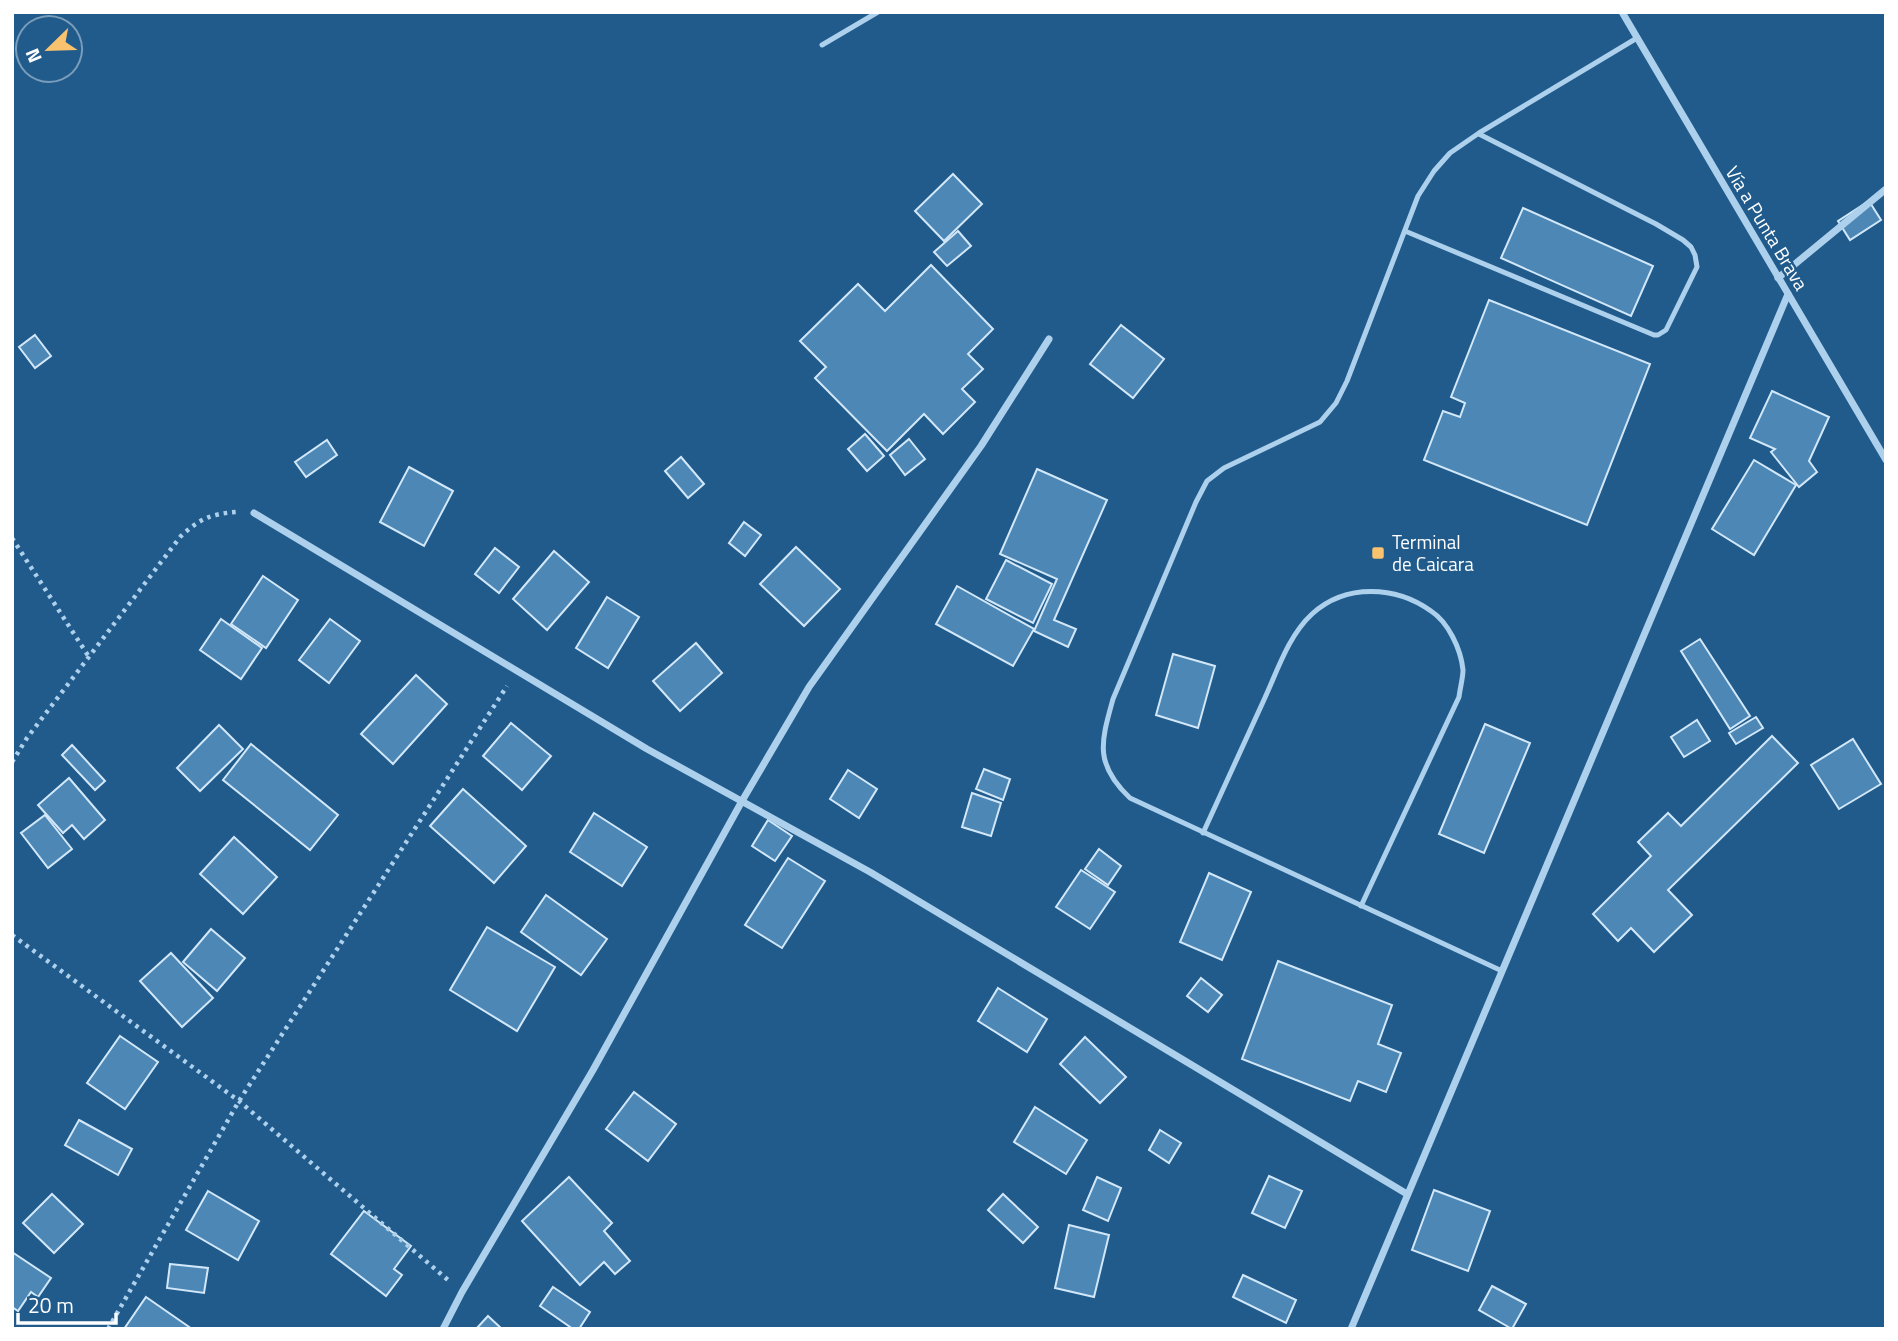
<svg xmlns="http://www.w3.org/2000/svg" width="1898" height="1341" font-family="'Titillium Web',sans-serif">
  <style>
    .building { fill: #4c87b5; stroke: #d2e8f9; stroke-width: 2 }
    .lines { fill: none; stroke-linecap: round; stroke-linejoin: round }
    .path { stroke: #add0ec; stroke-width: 4.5; stroke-dasharray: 3.5 5; stroke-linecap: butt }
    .service { stroke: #add0ec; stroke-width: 5 }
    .minor { stroke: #add0ec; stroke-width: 7 }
    .poi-dot { fill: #f9c26e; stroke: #205b8c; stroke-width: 2.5 }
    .labels { text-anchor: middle; stroke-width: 5; stroke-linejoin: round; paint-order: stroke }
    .street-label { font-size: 19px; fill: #fff; stroke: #205b8c }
    .poi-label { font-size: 19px; fill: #fff; stroke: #205b8c; text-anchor: start }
  </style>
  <rect width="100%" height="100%" fill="#205b8c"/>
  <g class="building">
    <polygon points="953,174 982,204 944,241 915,211"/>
    <polygon points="1869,201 1881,220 1850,240 1838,221"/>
    <polygon points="1523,208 1653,266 1631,316 1501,258"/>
    <polygon points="958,231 971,246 947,266 934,252"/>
    <polygon points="931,265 993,329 968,354 983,369 962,389 975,402 943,434 924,414 887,451 815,378 826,367 800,341 858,284 885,311"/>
    <polygon points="1489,300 1650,364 1587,525 1424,460 1443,411 1460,417 1465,403 1451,397"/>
    <polygon points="1121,325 1164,359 1133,398 1090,364"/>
    <polygon points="35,335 51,356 35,368 19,347"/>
    <polygon points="1772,391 1829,417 1809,461 1817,472 1799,487 1771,452 1775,449 1750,438"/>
    <polygon points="865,434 884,456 867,471 848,449"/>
    <polygon points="909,439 925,459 905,475 890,455"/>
    <polygon points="327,440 337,455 306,477 295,462"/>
    <polygon points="681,457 704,484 688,498 665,471"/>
    <polygon points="1754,460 1796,485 1754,555 1712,529"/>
    <polygon points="409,467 453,491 424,546 380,522"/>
    <polygon points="1037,469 1107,500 1054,620 1076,629 1068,647 1034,631 1057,579 1000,554"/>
    <polygon points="744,522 761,535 745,556 729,543"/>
    <polygon points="796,547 840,589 804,626 760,584"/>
    <polygon points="495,548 519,567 499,593 475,574"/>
    <polygon points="554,551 589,582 547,630 513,599"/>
    <polygon points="1006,560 1052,584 1033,623 986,599"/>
    <polygon points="263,576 298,600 266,648 231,624"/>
    <polygon points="957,586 1034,629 1013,666 936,624"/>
    <polygon points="607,597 639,617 608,668 576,648"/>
    <polygon points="221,619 262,648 241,679 200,650"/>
    <polygon points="330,619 360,641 329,683 299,660"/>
    <polygon points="1700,639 1750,716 1730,729 1681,651"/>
    <polygon points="696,643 722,673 680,711 653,681"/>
    <polygon points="1173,654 1215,666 1198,728 1156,715"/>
    <polygon points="416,675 447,704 393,764 361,734"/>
    <polygon points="1756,717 1763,728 1736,744 1729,733"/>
    <polygon points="1697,720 1710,741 1684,757 1671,737"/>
    <polygon points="511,723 551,756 522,790 483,756"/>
    <polygon points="1485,724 1530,743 1484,853 1439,834"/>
    <polygon points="219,725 243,749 200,791 177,768"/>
    <polygon points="1772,736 1798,763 1668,890 1692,915 1654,952 1631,928 1618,941 1593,914 1651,856 1638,842 1668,813 1681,826"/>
    <polygon points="1853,739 1881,784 1839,809 1811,765"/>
    <polygon points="251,744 338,815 310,850 223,780"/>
    <polygon points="72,745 105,781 95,790 62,755"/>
    <polygon points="984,769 1010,779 1003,800 976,789"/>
    <polygon points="848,770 877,789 859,818 830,799"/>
    <polygon points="69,778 105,820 84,839 72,825 63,833 38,805"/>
    <polygon points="463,789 526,846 494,883 430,826"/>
    <polygon points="972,793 1001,803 991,836 962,827"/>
    <polygon points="594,813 647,847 622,886 570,852"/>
    <polygon points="45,815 72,849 48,868 21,833"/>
    <polygon points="768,820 792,836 775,861 752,846"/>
    <polygon points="234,837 277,877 243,914 200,874"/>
    <polygon points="1099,849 1121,866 1108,885 1085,869"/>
    <polygon points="788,858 825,881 782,948 745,925"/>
    <polygon points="1081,870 1115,892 1090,929 1056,907"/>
    <polygon points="1209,873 1251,892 1222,960 1180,942"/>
    <polygon points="546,895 607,939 581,975 521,932"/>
    <polygon points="487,927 555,967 517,1031 450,990"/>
    <polygon points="211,929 245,958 217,991 183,962"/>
    <polygon points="171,953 213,998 182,1027 140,981"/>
    <polygon points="1278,961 1392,1005 1378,1044 1401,1053 1386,1092 1358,1081 1350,1101 1242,1059"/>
    <polygon points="1201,978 1222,995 1208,1012 1187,996"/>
    <polygon points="998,988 1047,1019 1027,1052 978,1021"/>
    <polygon points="120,1036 158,1062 125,1109 87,1083"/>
    <polygon points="1085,1037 1126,1077 1100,1103 1060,1064"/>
    <polygon points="634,1092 676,1124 648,1161 606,1129"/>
    <polygon points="1035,1107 1087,1140 1066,1174 1014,1142"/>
    <polygon points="79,1120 132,1149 118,1175 65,1145"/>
    <polygon points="1160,1130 1181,1143 1169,1163 1149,1150"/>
    <polygon points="1269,1176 1302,1191 1285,1228 1252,1213"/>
    <polygon points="569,1177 612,1223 604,1231 630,1261 615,1274 604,1262 580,1285 522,1221"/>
    <polygon points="1097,1177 1121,1188 1108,1221 1083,1210"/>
    <polygon points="1434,1190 1490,1211 1468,1271 1412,1250"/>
    <polygon points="208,1191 259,1221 238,1260 186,1230"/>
    <polygon points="52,1194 83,1224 54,1253 23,1223"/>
    <polygon points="1003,1194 1038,1227 1023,1243 988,1210"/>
    <polygon points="364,1211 411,1246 394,1269 402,1275 386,1296 331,1254"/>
    <polygon points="1069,1225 1109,1235 1094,1297 1055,1288"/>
    <polygon points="12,1252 51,1278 38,1297 31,1292 18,1311 12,1307"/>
    <polygon points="170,1264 208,1268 204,1293 167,1288"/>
    <polygon points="1243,1275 1296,1300 1286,1323 1233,1297"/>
    <polygon points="1492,1286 1526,1304 1512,1329 1479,1310"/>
    <polygon points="553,1287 590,1312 579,1329 573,1329 540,1306"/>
    <polygon points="146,1297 192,1329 124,1329"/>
    <polygon points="488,1316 502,1329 476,1329"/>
  </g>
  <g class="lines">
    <g class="path">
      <polyline points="12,538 89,657"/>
      <path d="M 12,762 L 27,738 L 181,536 C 200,519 210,514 236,512"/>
      <polyline points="12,935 239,1101 448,1280"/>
      <polyline points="108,1329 239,1101 507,686"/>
    </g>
    <g class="service">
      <polyline points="822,45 878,12"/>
      <polyline points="1405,231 1654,335 1658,335 1666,330 1697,267 1695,255 1691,247 1683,240 1656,224 1479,134"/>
      <path d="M 1203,833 C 1223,789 1243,746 1263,702 C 1277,672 1288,636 1312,614 C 1346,583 1396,586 1431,611 C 1448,622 1461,649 1463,670 C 1463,678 1460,688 1459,697 L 1361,906"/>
      <path d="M 1502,971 L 1130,798 C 1094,764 1101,742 1113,699 L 1196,502 L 1207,481 L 1224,468 L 1320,422 L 1336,403 L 1347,381 L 1418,196 L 1434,171 L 1450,153 L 1479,133 L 1637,38"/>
    </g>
    <g class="minor">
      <polyline points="1622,12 1886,460"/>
      <polyline points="1778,278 1886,189"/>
      <polyline points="254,513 647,749 870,872 1407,1194"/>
      <polyline points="443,1329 462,1292 593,1070 742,801 809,687 981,446 1049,339"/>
      <polyline points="1351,1329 1788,294"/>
    </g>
  </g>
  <rect class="poi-dot" x="1371" y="546" width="14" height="14" rx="3.5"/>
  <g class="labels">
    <g class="street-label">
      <text transform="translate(1767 228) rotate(59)" y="7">Vía a Punta Brava</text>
    </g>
    <g class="poi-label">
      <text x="1392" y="549">Terminal<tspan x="1392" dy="22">de Caicara</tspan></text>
    </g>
  </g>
  <rect width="1898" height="1341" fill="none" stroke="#ffffff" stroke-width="28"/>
  <g transform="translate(49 49) rotate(247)"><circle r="33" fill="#205b8c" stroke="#799dba" stroke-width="2"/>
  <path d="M0-5L12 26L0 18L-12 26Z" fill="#f9c26e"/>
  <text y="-10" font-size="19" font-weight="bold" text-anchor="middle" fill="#ffffff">N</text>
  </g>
  <path d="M18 1313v10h98v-10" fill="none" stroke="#ffffff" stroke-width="3.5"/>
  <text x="28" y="1313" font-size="21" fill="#ffffff" stroke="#205b8c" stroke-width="5" paint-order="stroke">20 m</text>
</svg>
